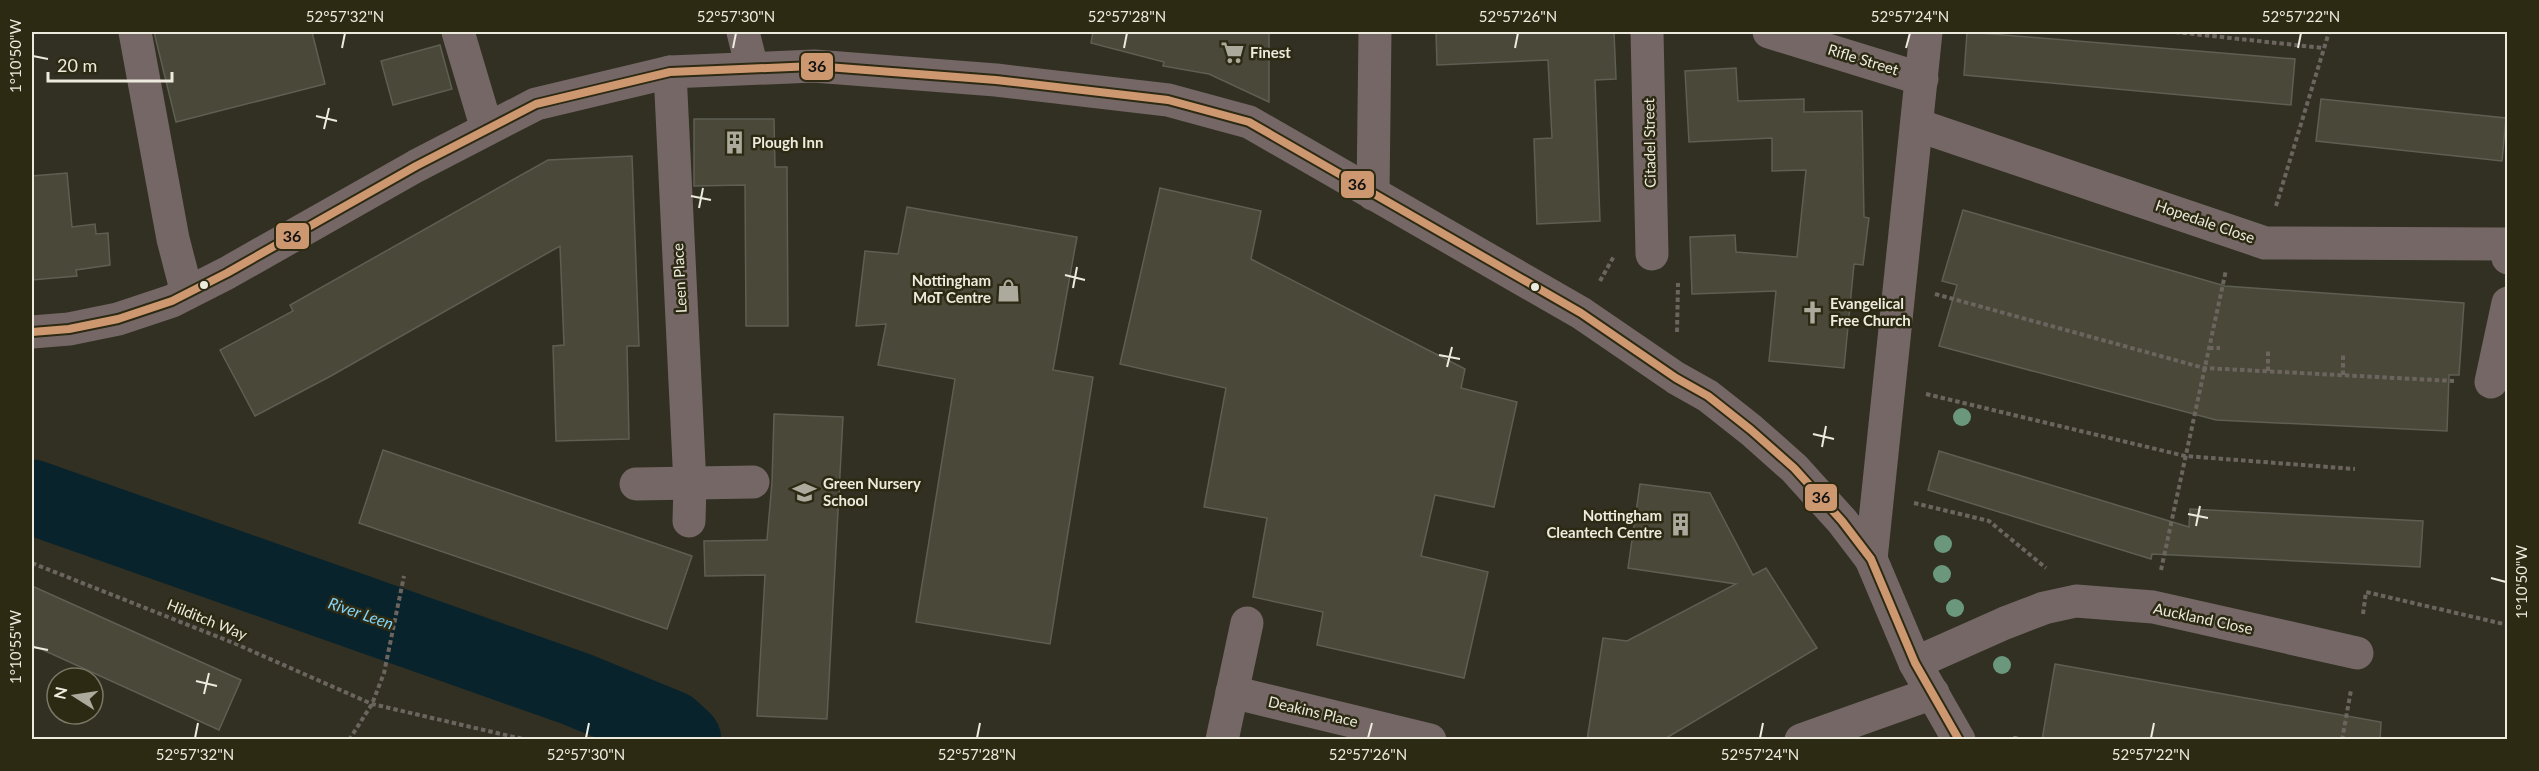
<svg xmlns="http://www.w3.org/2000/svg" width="2539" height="771" font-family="Lato,sans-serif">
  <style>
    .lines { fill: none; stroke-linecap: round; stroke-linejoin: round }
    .river { stroke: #09232c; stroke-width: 75 }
    .building { fill: #494839; stroke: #5f5e53; stroke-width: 1.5 }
    .path { stroke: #6c655f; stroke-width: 4; stroke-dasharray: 4.5 3; stroke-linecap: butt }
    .minor { stroke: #756765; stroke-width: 33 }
    .bus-1-casing { stroke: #2d2a14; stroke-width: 12 }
    .bus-1 { stroke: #cd976f; stroke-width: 8 }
    .tree { fill: #6b987d }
    .ticks { fill: none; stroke: #edebdd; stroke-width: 2 }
    .bus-dot { fill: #edebdd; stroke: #2d2a14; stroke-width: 2 }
    .labels { text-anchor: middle; stroke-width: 5; stroke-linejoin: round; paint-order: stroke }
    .poi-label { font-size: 15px; font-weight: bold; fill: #edebdd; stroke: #2d2a14; text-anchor: start }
    .street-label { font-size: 15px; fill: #edebdd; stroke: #2d2a14 }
    .water-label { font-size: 16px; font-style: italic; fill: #81d6f9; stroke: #2d2a14 }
    .line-badge { stroke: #2d2a14; stroke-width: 2 }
    .pale-badge-label { font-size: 16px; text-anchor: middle; font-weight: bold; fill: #111 }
    .neatline { fill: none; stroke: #edebdd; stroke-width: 2 }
    .ticks-label { font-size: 15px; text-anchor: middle; fill: #edebdd }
  </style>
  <rect width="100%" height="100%" fill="#313023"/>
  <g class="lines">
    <polyline class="river" points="32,497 576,689 671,728 684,740"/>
  </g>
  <g class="building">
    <polygon points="154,32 312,32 325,84 176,122"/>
    <polygon points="1093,32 1269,32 1269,102 1209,74 1163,66 1164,62 1091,43"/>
    <polygon points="1436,32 1614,32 1616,79 1595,80 1600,221 1537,224 1534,139 1552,138 1548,60 1437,65"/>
    <polygon points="1967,32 2295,59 2291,105 1964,75"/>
    <polygon points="440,45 452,89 393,105 381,61"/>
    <polygon points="1736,68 1738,101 1804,99 1804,112 1862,111 1864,217 1869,218 1863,265 1854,264 1844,368 1769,361 1776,291 1692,294 1690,237 1735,235 1736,252 1797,257 1806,170 1772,171 1772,138 1689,142 1685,71"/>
    <polygon points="2321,99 2506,118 2502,161 2316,141"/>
    <polygon points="694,119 774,119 775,167 787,167 788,326 746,326 745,185 694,186"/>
    <polygon points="632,156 639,346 627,346 629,439 556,441 553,346 564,345 560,246 329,377 255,416 220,350 293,311 290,305 548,160"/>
    <polygon points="67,173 72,227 95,224 96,234 108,233 110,265 76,270 77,276 32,280 32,176"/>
    <polygon points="1160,188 1261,211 1251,259 1465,369 1461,388 1517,402 1494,507 1435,495 1421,556 1488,572 1464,678 1317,645 1323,612 1253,597 1267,518 1204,507 1226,388 1120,364"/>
    <polygon points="907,207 1077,237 1053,370 1093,377 1050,644 916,622 955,379 878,365 886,324 856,326 865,251 898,254"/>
    <polygon points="1963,210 2225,286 2464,303 2459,375 2449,375 2447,431 2216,420 1939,346 1957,285 1942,281"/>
    <polygon points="774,414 843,417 827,719 757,716 765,575 705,576 704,541 767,540 772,482"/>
    <polygon points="383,450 692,556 667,629 359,523"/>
    <polygon points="1939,451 2189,527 2190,509 2423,521 2420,567 2152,554 2151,559 1928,490"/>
    <polygon points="1640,484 1710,493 1753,575 1766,568 1817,648 1663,740 1587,740 1603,638 1627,641 1736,584 1628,568"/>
    <polygon points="32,586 241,680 219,730 32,645"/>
    <polygon points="2055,664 2381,722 2380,740 2042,740"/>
  </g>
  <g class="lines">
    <g class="path">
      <polyline points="2175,32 2323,48"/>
      <polyline points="2276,206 2329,32"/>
      <polyline points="1600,281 1614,256"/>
      <polyline points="1935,294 2204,368 2454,381"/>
      <polyline points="1677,332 1678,283"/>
      <polyline points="2209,348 2220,348"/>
      <polyline points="2268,371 2268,351"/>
      <polyline points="2343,375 2343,355"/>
      <polyline points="1926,394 2185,456 2355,469"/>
      <polyline points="1914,503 1989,521 2046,568"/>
      <polyline points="32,563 236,644 372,704 527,740"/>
      <polyline points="2161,570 2226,270"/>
      <polyline points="2363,614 2366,592 2508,625"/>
      <polyline points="349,740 372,704 384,673 404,576"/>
      <polyline points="2006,740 2015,738 2025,740"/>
      <polyline points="2342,740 2351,690"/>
    </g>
    <g class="minor">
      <polyline points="135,32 173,239 187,293"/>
      <polyline points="458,32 487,129"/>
      <polyline points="743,32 752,68"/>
      <polyline points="1647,32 1652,254"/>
      <polyline points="1769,32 1922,79"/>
      <polyline points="670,72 690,485 689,521"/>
      <polyline points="1917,125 2265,243 2505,244 2508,258"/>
      <polyline points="1373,194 1375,32"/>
      <polyline points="32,332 69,329 118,319 172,301 227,273 416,166 536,104 670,72 814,66 996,80 1168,100 1249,122 1581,313 1676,378 1708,396 1751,430 1794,468 1842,521 1871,559 1915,663 1959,740"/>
      <polyline points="2491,382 2508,303"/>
      <polyline points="636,484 753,482"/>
      <polyline points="1871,559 1926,32"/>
      <polyline points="1915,663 2005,623 2044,608 2076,601 2153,607 2357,653"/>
      <polyline points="1232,692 1430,740"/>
      <polyline points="1222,740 1247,623"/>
      <polyline points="1801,740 1933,693"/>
    </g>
    <defs>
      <polyline id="bus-1" points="32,332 69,329 118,319 172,301 227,273 416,166 536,104 670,72 814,66 996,80 1168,100 1249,122 1581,313 1676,378 1708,396 1751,430 1794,468 1842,521 1871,559 1915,663 1959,740"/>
    </defs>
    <use href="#bus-1" class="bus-1-casing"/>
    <use href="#bus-1" class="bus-1"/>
  </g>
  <g class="tree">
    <circle cx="1962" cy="417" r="9"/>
    <circle cx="1943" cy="544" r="9"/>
    <circle cx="1942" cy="574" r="9"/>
    <circle cx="1955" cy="608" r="9"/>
    <circle cx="2002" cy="665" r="9"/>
  </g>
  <path class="ticks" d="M 342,48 L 345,33M 733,48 L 736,33M 1124,48 L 1127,33M 1515,48 L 1518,33M 1906,48 L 1910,33M 2298,48 L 2301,33M 33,56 L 48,59M 316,116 L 337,121M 324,129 L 329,108M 691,196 L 711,200M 699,208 L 703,188M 1065,275 L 1085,280M 1073,288 L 1077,267M 1439,355 L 1460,359M 1447,367 L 1452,347M 1813,434 L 1834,439M 1822,447 L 1826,426M 2188,514 L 2208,518M 2196,526 L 2200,506M 2491,578 L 2506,582M 33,647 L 48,650M 196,681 L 217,686M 204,694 L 209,673M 195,738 L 198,723M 586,738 L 589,723M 977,738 L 980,723M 1368,738 L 1372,723M 1760,738 L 1763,723M 2151,738 L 2154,723"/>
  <defs>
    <symbol id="supermarket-bare" viewBox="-9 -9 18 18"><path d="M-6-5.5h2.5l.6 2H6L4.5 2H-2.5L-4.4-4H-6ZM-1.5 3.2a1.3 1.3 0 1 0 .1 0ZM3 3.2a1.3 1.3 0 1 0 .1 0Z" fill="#abaa9c" stroke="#2d2a14" stroke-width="2.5" paint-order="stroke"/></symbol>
    <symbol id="building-bare" viewBox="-9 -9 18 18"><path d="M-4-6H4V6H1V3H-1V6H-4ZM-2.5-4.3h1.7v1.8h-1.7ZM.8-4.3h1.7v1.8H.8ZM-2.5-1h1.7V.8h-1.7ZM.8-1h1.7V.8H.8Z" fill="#abaa9c" stroke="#2d2a14" stroke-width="2.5" paint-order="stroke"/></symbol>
    <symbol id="shop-bare" viewBox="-9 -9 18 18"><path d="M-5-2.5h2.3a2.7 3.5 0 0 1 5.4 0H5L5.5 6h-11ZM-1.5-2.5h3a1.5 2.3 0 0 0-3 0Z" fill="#abaa9c" stroke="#2d2a14" stroke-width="2.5" paint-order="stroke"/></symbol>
    <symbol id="church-bare" viewBox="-9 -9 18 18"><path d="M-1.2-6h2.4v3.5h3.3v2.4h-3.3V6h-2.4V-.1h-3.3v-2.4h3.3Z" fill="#abaa9c" stroke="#2d2a14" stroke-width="2.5" paint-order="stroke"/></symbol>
    <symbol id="school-bare" viewBox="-9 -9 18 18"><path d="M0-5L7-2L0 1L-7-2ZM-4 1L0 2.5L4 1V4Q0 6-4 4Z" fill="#abaa9c" stroke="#2d2a14" stroke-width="2.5" paint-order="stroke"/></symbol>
  </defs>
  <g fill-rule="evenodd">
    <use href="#supermarket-bare" x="1216" y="36" width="33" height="33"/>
    <use href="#building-bare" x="718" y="126" width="33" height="33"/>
    <use href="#shop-bare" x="992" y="274" width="33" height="33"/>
    <use href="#church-bare" x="1796" y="296" width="33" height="33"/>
    <use href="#school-bare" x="788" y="476" width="33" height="33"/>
    <use href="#building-bare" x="1664" y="508" width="33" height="33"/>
  </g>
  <g class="bus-dot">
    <circle cx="204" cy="285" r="5"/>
    <circle cx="1535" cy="287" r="5"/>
  </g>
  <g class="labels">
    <g class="poi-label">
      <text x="1250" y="58">Finest</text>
      <text x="752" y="148">Plough Inn</text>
      <text x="991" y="286" text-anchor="end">Nottingham<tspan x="991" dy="17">MoT Centre</tspan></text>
      <text x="1830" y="309">Evangelical<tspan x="1830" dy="17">Free Church</tspan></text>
      <text x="823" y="489">Green Nursery<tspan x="823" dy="17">School</tspan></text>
      <text x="1662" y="521" text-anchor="end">Nottingham<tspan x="1662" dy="17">Cleantech Centre</tspan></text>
    </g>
    <g class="street-label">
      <text transform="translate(1863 60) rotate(17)" y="5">Rifle Street</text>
      <text transform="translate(1650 143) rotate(-91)" y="5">Citadel Street</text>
      <text transform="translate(2205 222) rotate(19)" y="5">Hopedale Close</text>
      <text transform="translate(680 278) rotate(-93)" y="5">Leen Place</text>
      <text transform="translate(2203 619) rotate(12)" y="5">Auckland Close</text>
      <text transform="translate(207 620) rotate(22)" y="5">Hilditch Way</text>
      <text transform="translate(1313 712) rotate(13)" y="5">Deakins Place</text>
    </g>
    <g class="water-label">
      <text transform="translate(361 613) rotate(19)" y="6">River Leen</text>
    </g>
  </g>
  <g class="line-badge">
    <rect x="800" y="52" width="34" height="29" rx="6" fill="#cd976f"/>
    <rect x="1340" y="170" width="35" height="29" rx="6" fill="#cd976f"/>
    <rect x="275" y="222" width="35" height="28" rx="6" fill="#cd976f"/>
    <rect x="1804" y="483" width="34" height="29" rx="6" fill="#cd976f"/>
  </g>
  <g class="pale-badge-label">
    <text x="817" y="72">36</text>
    <text x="1357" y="190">36</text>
    <text x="292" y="242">36</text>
    <text x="1821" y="503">36</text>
  </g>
  <rect width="2539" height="771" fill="none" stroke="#2d2a14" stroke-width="66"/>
  <g transform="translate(75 696) rotate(282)"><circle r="28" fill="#2d2a14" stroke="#7a7764" stroke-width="1.5"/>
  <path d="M0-4.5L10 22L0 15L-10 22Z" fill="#abaa9c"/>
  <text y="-9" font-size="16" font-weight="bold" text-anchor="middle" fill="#edebdd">N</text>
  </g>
  <path d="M48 72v9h124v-9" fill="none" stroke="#edebdd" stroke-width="3"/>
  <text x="57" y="72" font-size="18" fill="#edebdd" stroke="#2d2a14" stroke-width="4.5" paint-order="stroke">20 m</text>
  <rect x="33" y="33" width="2473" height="705" class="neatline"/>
  <g class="ticks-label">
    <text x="345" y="22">52°57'32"N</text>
    <text x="736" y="22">52°57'30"N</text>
    <text x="1127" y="22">52°57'28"N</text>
    <text x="1518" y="22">52°57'26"N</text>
    <text x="1910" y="22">52°57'24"N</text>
    <text x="2301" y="22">52°57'22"N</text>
    <text transform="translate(16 56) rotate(-90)" y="5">1°10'50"W</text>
    <text transform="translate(2522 582) rotate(-90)" y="5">1°10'50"W</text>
    <text transform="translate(16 647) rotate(-90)" y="5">1°10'55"W</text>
    <text x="195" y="760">52°57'32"N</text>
    <text x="586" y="760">52°57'30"N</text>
    <text x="977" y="760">52°57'28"N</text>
    <text x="1368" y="760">52°57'26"N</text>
    <text x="1760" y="760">52°57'24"N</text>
    <text x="2151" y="760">52°57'22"N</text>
  </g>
</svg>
